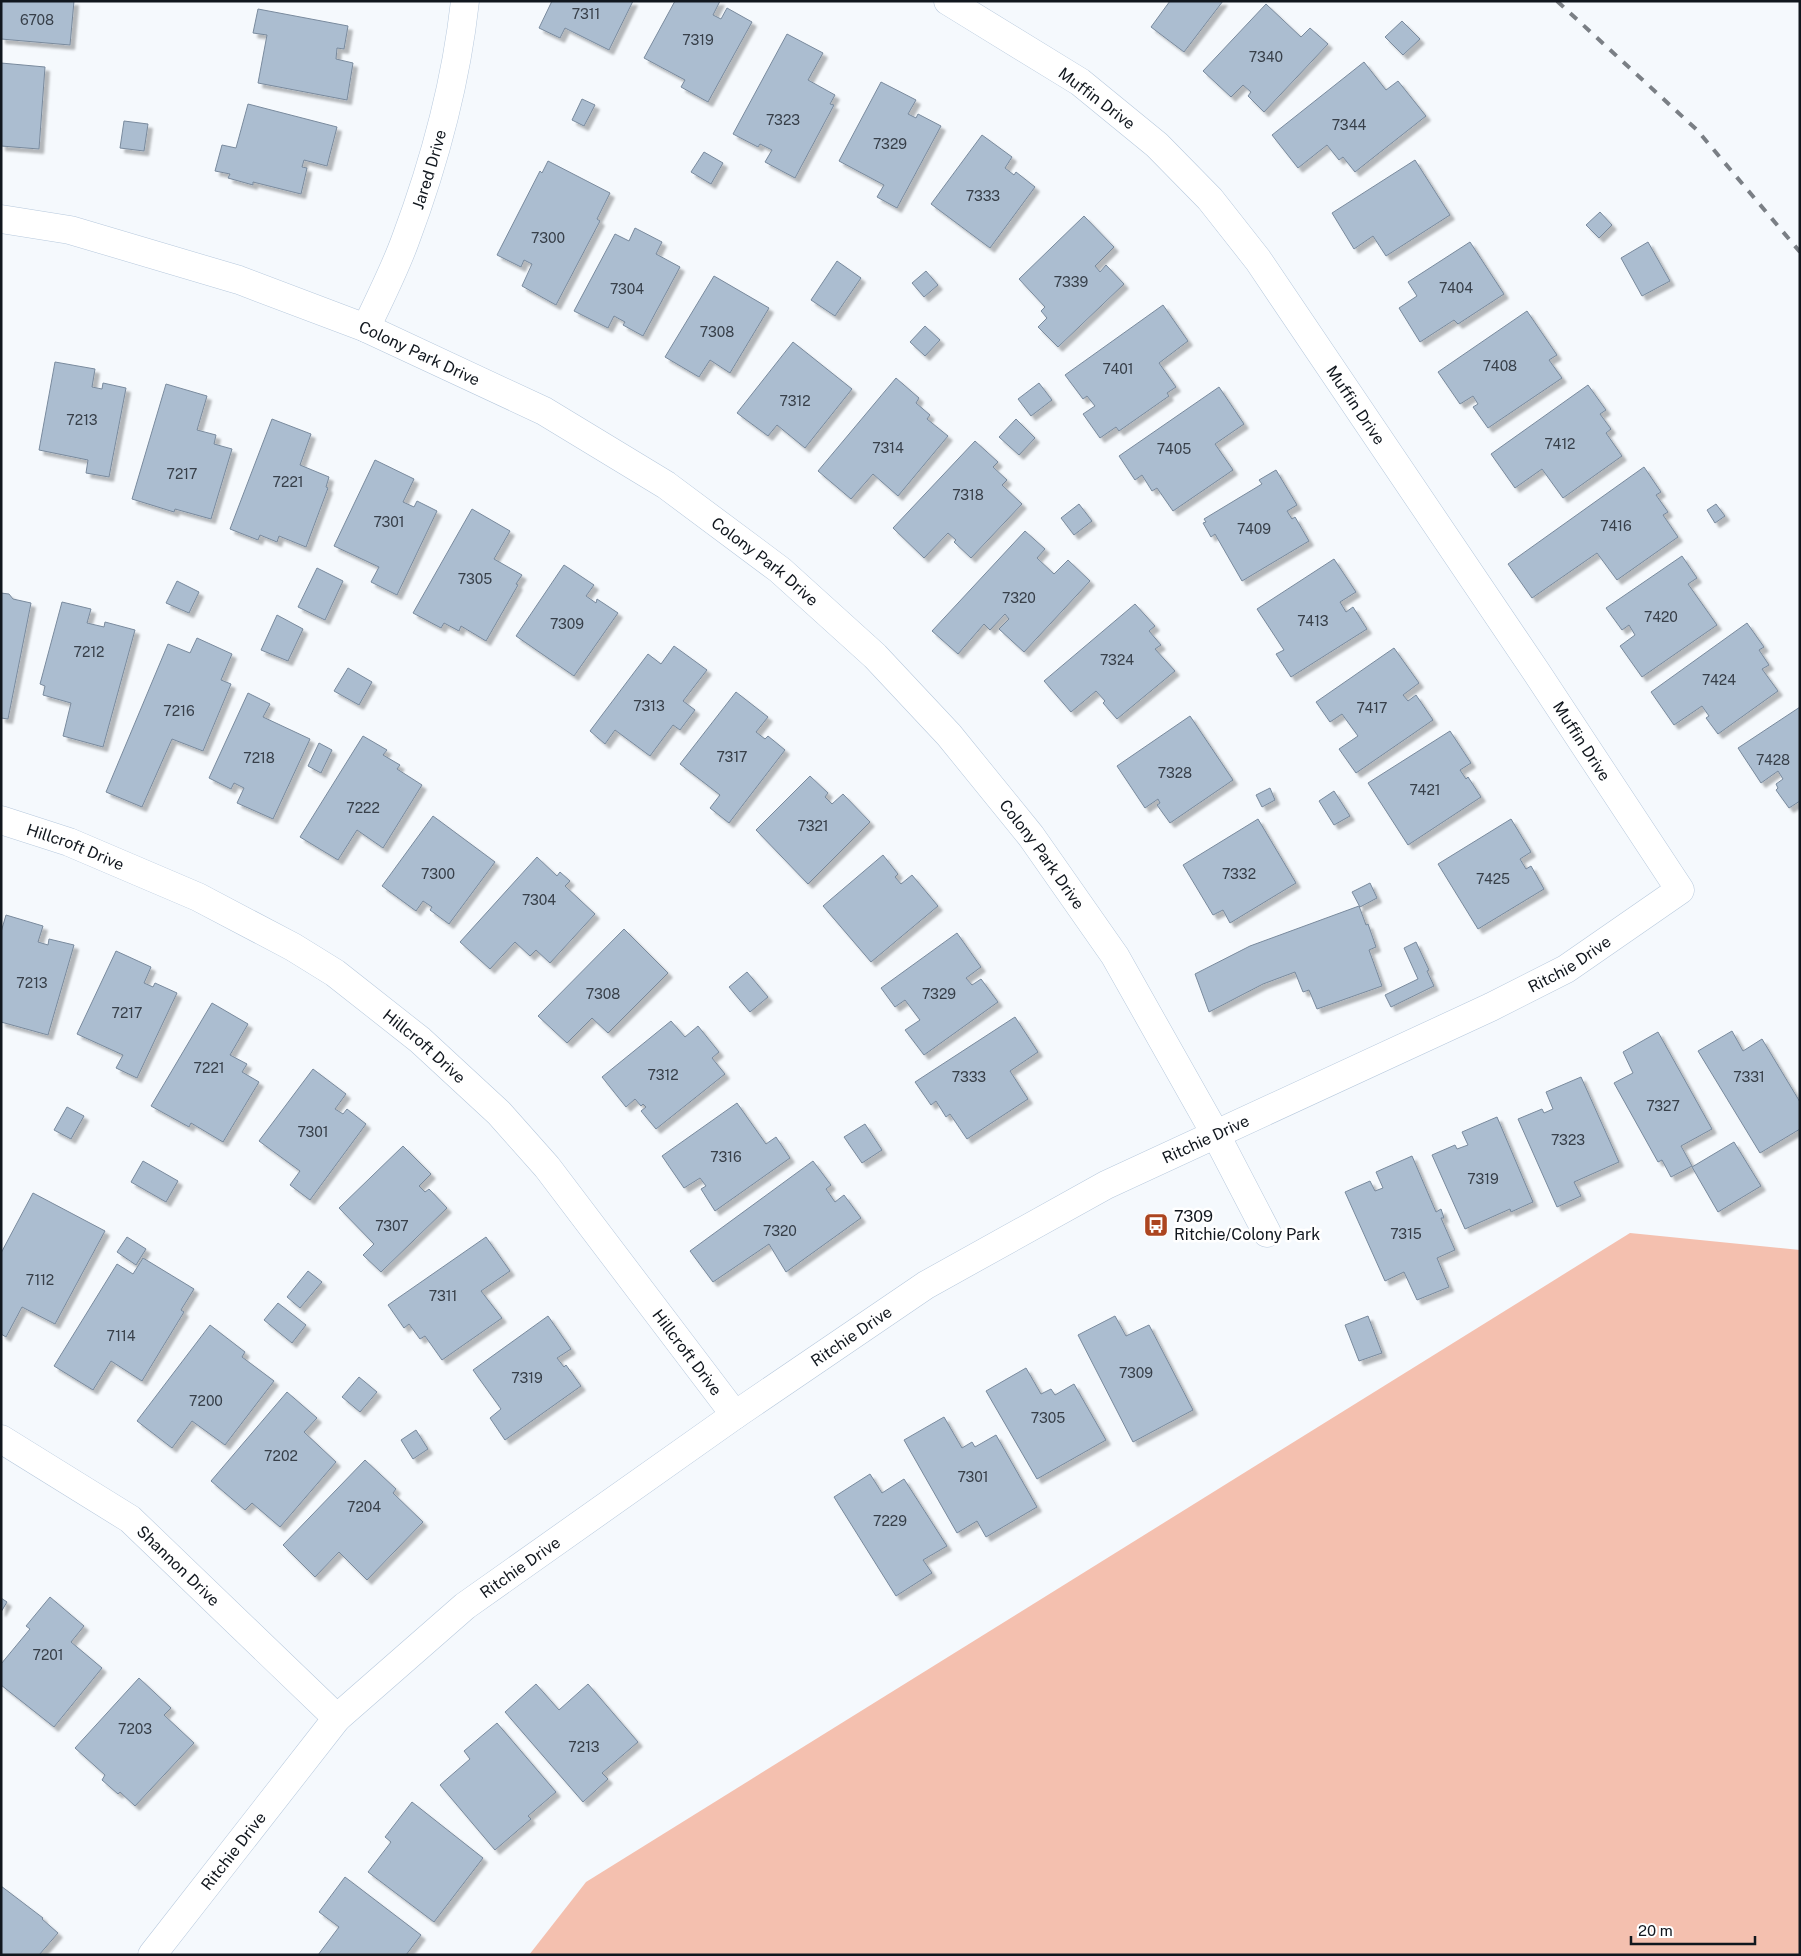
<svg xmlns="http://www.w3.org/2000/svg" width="1801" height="1956" font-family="'Public Sans',sans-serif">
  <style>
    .green { fill: #f4c0af }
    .building { fill: #abbdd0; stroke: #798a9d; filter: url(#shadow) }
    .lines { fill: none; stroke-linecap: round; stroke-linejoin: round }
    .minor-casing { stroke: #b7c9dd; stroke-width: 29 }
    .minor { stroke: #fff; stroke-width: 28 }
    .rail { stroke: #7a7f85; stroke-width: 4; stroke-dasharray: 9 9; stroke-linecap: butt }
    .labels { text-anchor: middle; stroke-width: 5; stroke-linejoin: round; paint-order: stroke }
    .number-label { font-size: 14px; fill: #38404a }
    .street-label { font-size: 16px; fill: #11171e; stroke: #fff }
    .poi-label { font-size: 16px; fill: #11171e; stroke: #fff; text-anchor: start }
  </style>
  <defs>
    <filter id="shadow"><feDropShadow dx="4.5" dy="4.5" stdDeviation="1" flood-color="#0004"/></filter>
  </defs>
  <rect width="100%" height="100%" fill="#f5f9fd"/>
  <polygon class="green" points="1630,1233 1800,1250 1800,1955 529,1955 586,1882"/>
  <g class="building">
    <polygon points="1,1 74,1 70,45 1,39"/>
    <polygon points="552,1 633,1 609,50 565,28 560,38 539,28"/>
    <polygon points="675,1 720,1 713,15 721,19 727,8 752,22 708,102 681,87 685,80 644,58"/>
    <polygon points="1170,1 1223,1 1184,52 1151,27"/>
    <polygon points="1266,4 1301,37 1310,28 1328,44 1264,112 1248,96 1251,92 1243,85 1231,97 1203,71"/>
    <polygon points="258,9 348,26 344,49 337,48 336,59 353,63 347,100 258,83 267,35 253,33"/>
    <polygon points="1402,21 1420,39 1403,55 1385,37"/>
    <polygon points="787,34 823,53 808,80 835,95 830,104 834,105 795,178 765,162 772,150 760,144 758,147 733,134"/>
    <polygon points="1364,62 1386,90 1398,81 1426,116 1355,172 1343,157 1339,160 1327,145 1298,168 1272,135"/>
    <polygon points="1,63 45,67 39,149 1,146"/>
    <polygon points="881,82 916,100 908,114 916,118 918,114 941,126 897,208 877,197 884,185 839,161"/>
    <polygon points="582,99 595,105 584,126 572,120"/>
    <polygon points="248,104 337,127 327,166 304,160 302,167 307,168 301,194 253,182 253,185 228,178 230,174 215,171 222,145 236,148"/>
    <polygon points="124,121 148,124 144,151 120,148"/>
    <polygon points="982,135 1012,157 1005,168 1014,175 1016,172 1035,187 990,248 931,204"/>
    <polygon points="704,152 723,163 711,184 691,172"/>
    <polygon points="1415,160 1450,215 1386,256 1373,236 1354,249 1332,213"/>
    <polygon points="548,161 610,193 597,219 600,221 556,305 522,286 532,264 524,260 521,267 497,255 540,171 542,173"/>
    <polygon points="1600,212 1612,225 1599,238 1586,225"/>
    <polygon points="1084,216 1114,247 1095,266 1100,272 1106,265 1124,284 1058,347 1038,327 1047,318 1041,311 1045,307 1019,279"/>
    <polygon points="635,228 662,242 656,254 680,267 643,336 623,325 625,322 614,316 608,328 574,311 615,234 629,241"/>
    <polygon points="1470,242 1504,294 1458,324 1454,320 1420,342 1399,308 1417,296 1408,282"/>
    <polygon points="1648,242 1670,281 1642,296 1621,258"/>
    <polygon points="837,261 861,278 835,316 811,300"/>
    <polygon points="926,271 938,285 924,297 912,283"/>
    <polygon points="714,276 769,308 730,373 710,360 699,377 665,357"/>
    <polygon points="1163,305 1188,341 1159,363 1176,387 1167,393 1169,396 1119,431 1116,427 1100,438 1083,414 1095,406 1087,396 1083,399 1065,375"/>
    <polygon points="1527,311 1557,355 1549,360 1562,378 1488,428 1473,407 1478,404 1473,396 1460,404 1438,372"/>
    <polygon points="925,326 940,340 925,356 910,342"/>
    <polygon points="793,342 852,389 805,448 777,425 768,436 737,413"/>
    <polygon points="55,362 95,369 92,387 102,389 103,383 126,388 109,477 86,473 88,460 39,450"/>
    <polygon points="896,378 919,398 916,403 930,415 927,419 948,436 898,496 873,474 851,499 818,471"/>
    <polygon points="1039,383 1052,400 1031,416 1018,399"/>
    <polygon points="166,384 207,396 197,430 216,435 214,444 232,449 211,519 175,509 174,512 132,499"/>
    <polygon points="1588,385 1606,410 1600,414 1611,429 1606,433 1622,456 1563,498 1542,469 1515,488 1491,454"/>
    <polygon points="1219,387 1244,424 1215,444 1233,470 1173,511 1157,488 1152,491 1142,475 1135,480 1119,456"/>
    <polygon points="272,419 311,434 300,465 329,477 326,487 328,488 306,547 279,536 277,542 260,535 258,540 230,529"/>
    <polygon points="1016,419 1035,438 1019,455 999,437"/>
    <polygon points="975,441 998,462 993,467 1007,480 1002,485 1022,504 971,558 954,542 956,540 948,533 924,558 893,528"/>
    <polygon points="375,460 414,479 403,502 414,507 417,501 437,511 397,595 371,582 379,567 334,546"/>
    <polygon points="1644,467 1661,492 1656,495 1668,512 1663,515 1678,537 1617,580 1597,553 1532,598 1508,564"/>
    <polygon points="1276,470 1297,505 1287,511 1292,519 1295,517 1309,541 1242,581 1215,534 1211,537 1203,523 1206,522 1204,519 1262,484 1259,480"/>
    <polygon points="1079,504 1092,521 1074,535 1061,518"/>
    <polygon points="1716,504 1725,516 1715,523 1707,510"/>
    <polygon points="472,509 510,531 494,559 522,575 516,584 518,585 486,641 461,626 459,631 444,623 441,628 413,613"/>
    <polygon points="1025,531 1045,549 1037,558 1054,574 1068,560 1090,581 1024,652 999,629 1009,619 1005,614 990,630 984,624 958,654 932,631"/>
    <polygon points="1682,556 1697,578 1688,584 1717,625 1642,677 1620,646 1635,635 1629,625 1622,630 1606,608"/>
    <polygon points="1334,559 1356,592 1340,602 1346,612 1353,607 1367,629 1291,677 1276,654 1284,650 1257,609"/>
    <polygon points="564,565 594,585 586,596 596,603 597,599 618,613 574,676 516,636"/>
    <polygon points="317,568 343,581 325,620 298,607"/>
    <polygon points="177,581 199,592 189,613 166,603"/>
    <polygon points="1,593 9,594 13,599 31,603 8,719 1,718"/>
    <polygon points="62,602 91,609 87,623 104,627 105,622 135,630 103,747 63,736 71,703 43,695 45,686 40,684"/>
    <polygon points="1135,604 1155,626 1149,631 1161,645 1155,649 1175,671 1117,719 1103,703 1105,701 1096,691 1071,712 1044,681"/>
    <polygon points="277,615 303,629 288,661 261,650"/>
    <polygon points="1747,623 1764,647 1759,650 1769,665 1762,669 1778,691 1718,734 1706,718 1709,716 1702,706 1674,725 1651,692"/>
    <polygon points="197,638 232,654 221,680 231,684 203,751 172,739 142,807 106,792 168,644 190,653"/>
    <polygon points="674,646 707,670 683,701 695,710 680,730 673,725 650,756 615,730 605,744 590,731 648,654 661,664"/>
    <polygon points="1394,648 1419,683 1403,695 1408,701 1416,695 1433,720 1356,773 1339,749 1358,736 1342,714 1330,722 1316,702"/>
    <polygon points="348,668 372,682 359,705 334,691"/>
    <polygon points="736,692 768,717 756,732 765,739 768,736 785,750 729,823 710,808 720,795 680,764"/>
    <polygon points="248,693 270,704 263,717 310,739 273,819 237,803 244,788 234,783 231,789 209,778"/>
    <polygon points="1800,707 1800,801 1789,808 1776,790 1778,788 1776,784 1783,779 1778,771 1761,783 1738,748"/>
    <polygon points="1190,716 1233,780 1170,823 1157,805 1160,803 1158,799 1145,808 1117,766"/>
    <polygon points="1450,731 1471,763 1460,770 1466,779 1468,777 1481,797 1408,845 1368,783"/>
    <polygon points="363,736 387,750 383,755 400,765 397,769 422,785 383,848 357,830 338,860 300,837"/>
    <polygon points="319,743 332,750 321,773 308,766"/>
    <polygon points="810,776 828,793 825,797 832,804 843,794 870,822 808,884 756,830"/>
    <polygon points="1270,788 1275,800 1262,807 1256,795"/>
    <polygon points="1334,791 1350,816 1334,825 1319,801"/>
    <polygon points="433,816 495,862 449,924 430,910 432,907 423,901 416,911 382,886"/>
    <polygon points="1258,819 1296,883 1230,923 1223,910 1213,915 1183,865"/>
    <polygon points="1511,819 1531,852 1520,859 1526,869 1531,866 1544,889 1478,929 1438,864"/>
    <polygon points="883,855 898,874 895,877 901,884 912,875 938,906 871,962 823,906"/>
    <polygon points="537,857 557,876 560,872 570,881 565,886 595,914 550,963 536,950 530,956 515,942 490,969 460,942"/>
    <polygon points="1370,883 1377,898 1360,907 1352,892"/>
    <polygon points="1359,906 1366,925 1368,924 1376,947 1369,950 1382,986 1317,1009 1309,990 1303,992 1295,972 1263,984 1209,1012 1195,974 1250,946"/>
    <polygon points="6,915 43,926 38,942 48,945 49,939 74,945 48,1035 1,1022 1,932"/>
    <polygon points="624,929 668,973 608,1033 592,1018 567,1043 538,1016"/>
    <polygon points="957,933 981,967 966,978 972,985 981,979 998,1002 924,1055 905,1030 920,1020 905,1000 895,1007 881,988"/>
    <polygon points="1416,942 1429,970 1427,971 1434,986 1391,1007 1385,995 1418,979 1404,948"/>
    <polygon points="116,951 151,967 144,983 153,987 155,983 177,993 137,1078 116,1068 123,1055 77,1034"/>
    <polygon points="747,972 768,997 750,1012 729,987"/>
    <polygon points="212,1003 248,1024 230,1055 247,1064 242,1072 259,1082 223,1142 191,1123 189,1127 151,1106"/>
    <polygon points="1015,1017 1038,1052 1010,1071 1028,1099 967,1139 950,1114 946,1117 936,1101 931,1105 915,1082"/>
    <polygon points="671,1021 685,1037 698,1026 719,1052 712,1058 725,1074 656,1129 641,1111 646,1107 643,1104 641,1106 635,1099 626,1107 602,1077"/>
    <polygon points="1732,1031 1743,1051 1762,1039 1800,1102 1800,1129 1760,1153 1698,1051"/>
    <polygon points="1658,1032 1712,1129 1681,1146 1692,1166 1671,1177 1662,1160 1658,1162 1614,1083 1633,1073 1623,1052"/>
    <polygon points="313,1069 346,1094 335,1109 343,1114 347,1109 366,1124 310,1200 290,1185 300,1171 259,1141"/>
    <polygon points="1581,1077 1619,1162 1574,1182 1581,1196 1557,1207 1518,1119 1542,1109 1544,1113 1553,1109 1546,1092"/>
    <polygon points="737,1103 766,1144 776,1137 790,1158 715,1211 701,1189 706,1186 700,1178 684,1188 662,1156"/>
    <polygon points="67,1107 84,1116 71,1139 54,1130"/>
    <polygon points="1497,1117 1533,1202 1511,1212 1510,1209 1465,1229 1432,1155 1455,1145 1457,1149 1468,1145 1462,1132"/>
    <polygon points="865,1124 882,1150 862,1163 844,1137"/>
    <polygon points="1734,1142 1761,1186 1718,1212 1692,1167"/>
    <polygon points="403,1146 431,1174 419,1186 425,1192 429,1189 447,1208 381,1272 363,1255 374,1244 339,1208"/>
    <polygon points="1412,1156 1436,1212 1441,1209 1444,1218 1441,1218 1455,1250 1437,1258 1449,1287 1417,1300 1404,1272 1385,1281 1345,1192 1370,1181 1375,1191 1383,1188 1376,1172"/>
    <polygon points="143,1161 178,1181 166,1202 131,1182"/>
    <polygon points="813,1161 831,1185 826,1189 835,1202 844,1195 861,1218 786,1272 769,1244 713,1282 690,1251"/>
    <polygon points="33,1193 105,1231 55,1324 22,1307 6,1337 1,1334 1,1253"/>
    <polygon points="127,1237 146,1249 136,1265 117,1252"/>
    <polygon points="486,1237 510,1271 481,1291 502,1318 442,1360 425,1336 420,1339 409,1324 404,1328 388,1305"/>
    <polygon points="143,1258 194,1289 181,1310 184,1312 142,1381 111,1361 93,1390 54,1366 117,1264 133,1274"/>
    <polygon points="308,1271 322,1282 300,1308 287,1297"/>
    <polygon points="278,1303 306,1325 292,1343 264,1320"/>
    <polygon points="548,1316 571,1349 557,1358 564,1367 566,1365 581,1386 505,1440 490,1418 501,1409 473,1370"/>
    <polygon points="1115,1316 1126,1336 1149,1325 1193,1410 1133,1442 1078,1335"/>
    <polygon points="1368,1316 1382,1353 1359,1361 1345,1325"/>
    <polygon points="210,1325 245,1352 242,1357 274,1381 225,1445 192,1421 172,1448 137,1421"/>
    <polygon points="1026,1368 1041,1394 1051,1389 1055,1395 1074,1384 1106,1440 1037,1479 986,1391"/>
    <polygon points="359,1377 377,1392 360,1412 342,1397"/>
    <polygon points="287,1392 317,1418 304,1432 336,1462 280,1527 252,1503 245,1510 211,1481"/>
    <polygon points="944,1417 962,1448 972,1442 975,1447 996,1435 1037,1507 986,1537 977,1521 957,1533 904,1440"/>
    <polygon points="416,1430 428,1449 413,1459 401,1440"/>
    <polygon points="365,1460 396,1489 393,1493 423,1522 367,1580 339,1552 315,1577 283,1545"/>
    <polygon points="870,1474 882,1493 904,1479 947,1546 923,1560 932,1573 896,1596 834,1497"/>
    <polygon points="50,1597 84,1626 71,1642 102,1668 54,1727 1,1685 1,1664 30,1629 26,1626"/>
    <polygon points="1,1598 7,1602 1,1612"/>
    <polygon points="139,1678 171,1708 164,1715 194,1743 135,1806 120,1792 118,1794 102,1780 105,1775 75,1748"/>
    <polygon points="536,1684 559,1710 588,1684 638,1742 602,1773 608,1779 583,1802 505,1712"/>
    <polygon points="497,1723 556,1792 528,1816 531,1819 495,1850 440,1785 470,1759 464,1751"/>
    <polygon points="412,1802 483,1858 434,1922 368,1872 391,1842 385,1837"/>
    <polygon points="345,1877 421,1935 406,1955 318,1955 339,1927 319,1912"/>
    <polygon points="1,1886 43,1918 42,1919 58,1933 39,1955 1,1955"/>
  </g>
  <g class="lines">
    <defs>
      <g id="minor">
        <path id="s1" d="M 1,219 L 70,230 L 239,280 L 366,328 L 544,411 L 666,485 L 780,570 L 875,656 L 949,735 L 1031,836 L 1115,956 L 1216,1135 L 1267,1233"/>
        <path id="s2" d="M 366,328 C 379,300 394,271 405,241 C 434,164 456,83 465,1"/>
        <path id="s3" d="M 1,820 L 69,842 L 198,897 L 293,947 L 335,973 L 420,1040 L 499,1113 L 547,1167 L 735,1415"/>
        <path id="s4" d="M 1,1439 L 130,1519 L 337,1718"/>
        <path id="s5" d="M 152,1955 L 337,1718 L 465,1606 L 735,1415 L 926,1285 L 1106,1185 L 1491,1007 L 1566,969 L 1680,890 L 1537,673 L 1258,260 L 1210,199 L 1157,145 L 1080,82 L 948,1"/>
      </g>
    </defs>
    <use href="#minor" class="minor-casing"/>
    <use href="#minor" class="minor"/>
    <polyline class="rail" points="1557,1 1697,130 1800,252"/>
  </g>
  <defs>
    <symbol id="bus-square" viewBox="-11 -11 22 22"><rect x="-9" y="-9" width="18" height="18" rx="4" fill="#ac4520" stroke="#fff"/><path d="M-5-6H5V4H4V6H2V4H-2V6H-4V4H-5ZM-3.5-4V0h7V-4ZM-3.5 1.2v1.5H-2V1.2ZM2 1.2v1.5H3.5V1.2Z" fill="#fff"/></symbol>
  </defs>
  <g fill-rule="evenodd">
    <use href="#bus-square" x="1142" y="1211" width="28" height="28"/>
  </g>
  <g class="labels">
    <g class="number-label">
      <text x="586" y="19">7311</text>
      <text x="37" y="25">6708</text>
      <text x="698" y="45">7319</text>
      <text x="1266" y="62">7340</text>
      <text x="783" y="125">7323</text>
      <text x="1349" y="130">7344</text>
      <text x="890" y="149">7329</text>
      <text x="983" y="201">7333</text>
      <text x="548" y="243">7300</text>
      <text x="1071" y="287">7339</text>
      <text x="1456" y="293">7404</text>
      <text x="627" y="294">7304</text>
      <text x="717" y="337">7308</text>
      <text x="1500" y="371">7408</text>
      <text x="1118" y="374">7401</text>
      <text x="795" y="406">7312</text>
      <text x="82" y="425">7213</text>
      <text x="1560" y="449">7412</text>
      <text x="888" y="453">7314</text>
      <text x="1174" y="454">7405</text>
      <text x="182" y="479">7217</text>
      <text x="288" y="487">7221</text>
      <text x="968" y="500">7318</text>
      <text x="389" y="527">7301</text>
      <text x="1616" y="531">7416</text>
      <text x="1254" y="534">7409</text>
      <text x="475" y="584">7305</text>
      <text x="1019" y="603">7320</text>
      <text x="1661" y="622">7420</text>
      <text x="1313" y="626">7413</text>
      <text x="567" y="629">7309</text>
      <text x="89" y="657">7212</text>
      <text x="1117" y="665">7324</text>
      <text x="1719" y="685">7424</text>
      <text x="649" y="711">7313</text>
      <text x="1372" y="713">7417</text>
      <text x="179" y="716">7216</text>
      <text x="732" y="762">7317</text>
      <text x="259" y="763">7218</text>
      <text x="1773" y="765">7428</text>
      <text x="1175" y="778">7328</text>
      <text x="1425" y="795">7421</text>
      <text x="363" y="813">7222</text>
      <text x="813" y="831">7321</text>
      <text x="438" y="879">7300</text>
      <text x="1239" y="879">7332</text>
      <text x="1493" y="884">7425</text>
      <text x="539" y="905">7304</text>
      <text x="32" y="988">7213</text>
      <text x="603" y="999">7308</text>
      <text x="939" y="999">7329</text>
      <text x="127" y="1018">7217</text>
      <text x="209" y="1073">7221</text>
      <text x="663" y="1080">7312</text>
      <text x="969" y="1082">7333</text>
      <text x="1749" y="1082">7331</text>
      <text x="1663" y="1111">7327</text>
      <text x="313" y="1137">7301</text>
      <text x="1568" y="1145">7323</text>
      <text x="726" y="1162">7316</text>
      <text x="1483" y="1184">7319</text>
      <text x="392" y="1231">7307</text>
      <text x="780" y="1236">7320</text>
      <text x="1406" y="1239">7315</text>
      <text x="40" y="1285">7112</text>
      <text x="443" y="1301">7311</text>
      <text x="121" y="1341">7114</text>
      <text x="1136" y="1378">7309</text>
      <text x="527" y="1383">7319</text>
      <text x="206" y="1406">7200</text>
      <text x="1048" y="1423">7305</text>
      <text x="281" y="1461">7202</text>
      <text x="973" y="1482">7301</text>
      <text x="364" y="1512">7204</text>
      <text x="890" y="1526">7229</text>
      <text x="48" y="1660">7201</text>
      <text x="135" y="1734">7203</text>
      <text x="584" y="1752">7213</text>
    </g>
    <g class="street-label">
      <text transform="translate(1097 98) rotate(37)" y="6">Muffin Drive</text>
      <text dy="6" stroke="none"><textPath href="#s2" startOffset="171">Jared Drive</textPath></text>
      <text dy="6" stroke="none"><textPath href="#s1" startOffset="441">Colony Park Drive</textPath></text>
      <text transform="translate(1356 405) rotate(56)" y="6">Muffin Drive</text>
      <text dy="6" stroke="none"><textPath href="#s1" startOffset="846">Colony Park Drive</textPath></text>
      <text transform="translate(1582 741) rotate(57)" y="6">Muffin Drive</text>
      <text dy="6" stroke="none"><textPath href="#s3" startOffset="79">Hillcroft Drive</textPath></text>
      <text dy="6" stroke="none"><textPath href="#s1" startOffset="1251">Colony Park Drive</textPath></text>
      <text dy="6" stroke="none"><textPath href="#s5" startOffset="1752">Ritchie Drive</textPath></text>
      <text dy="6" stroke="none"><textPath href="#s3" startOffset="484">Hillcroft Drive</textPath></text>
      <text dy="6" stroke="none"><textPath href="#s5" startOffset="1348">Ritchie Drive</textPath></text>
      <text dy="6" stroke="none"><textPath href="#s5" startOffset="942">Ritchie Drive</textPath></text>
      <text dy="6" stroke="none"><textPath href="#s3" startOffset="889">Hillcroft Drive</textPath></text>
      <text dy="6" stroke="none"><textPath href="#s4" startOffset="219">Shannon Drive</textPath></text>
      <text dy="6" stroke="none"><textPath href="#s5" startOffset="538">Ritchie Drive</textPath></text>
      <text dy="6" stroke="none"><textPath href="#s5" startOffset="132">Ritchie Drive</textPath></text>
    </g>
    <g class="poi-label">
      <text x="1174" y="1222">7309<tspan x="1174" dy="18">Ritchie/Colony Park</tspan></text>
    </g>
  </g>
  <rect width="1801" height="1956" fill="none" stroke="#11171e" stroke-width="5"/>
  <path d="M1631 1936v8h124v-8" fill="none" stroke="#11171e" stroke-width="2.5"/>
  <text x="1638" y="1936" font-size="15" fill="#11171e" stroke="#ffffff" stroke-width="4" paint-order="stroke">20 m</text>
</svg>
